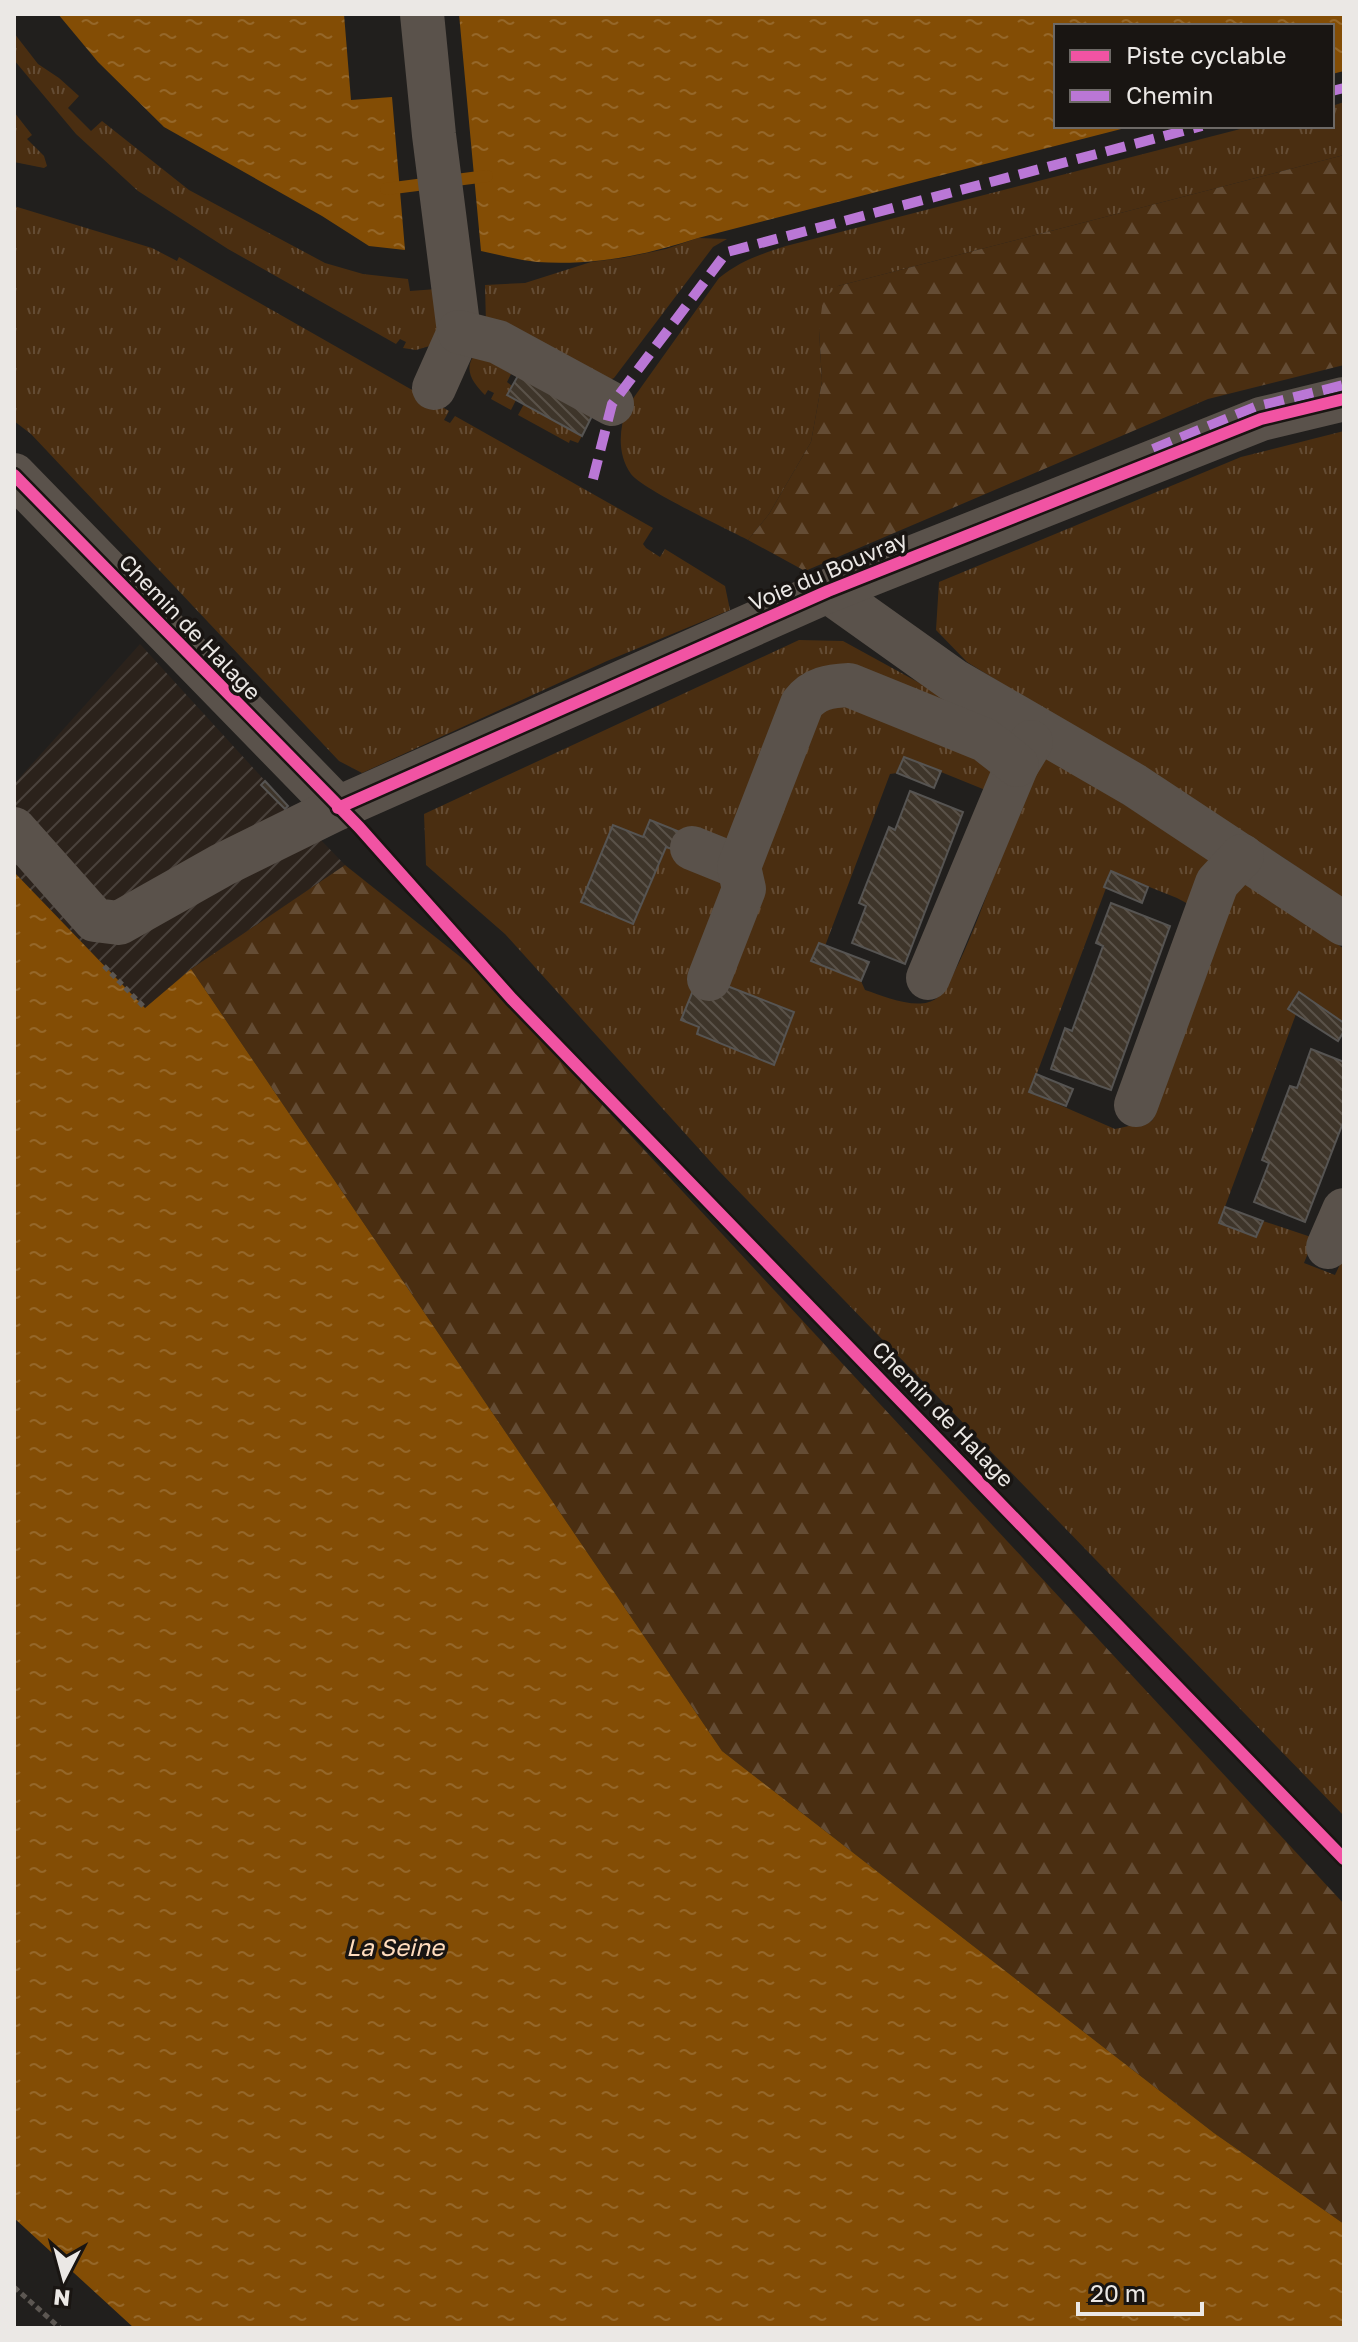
<svg xmlns="http://www.w3.org/2000/svg" width="1358" height="2342" font-family="'Golos Text',sans-serif">
  <style>
    .industrial { fill: url(#industrial-furrows) }
    .grass { fill: url(#grass-tufts); fill-rule: evenodd }
    .forest { fill: url(#forest-firs) }
    .water { fill: url(#water-ripples) }
    .lines { fill: none; stroke-linecap: round; stroke-linejoin: round }
    .stream { stroke: #834d05; stroke-width: 12 }
    .building { fill: url(#building-back-hatch); stroke: #565452; stroke-width: 2 }
    .path { stroke: #5c5752; stroke-width: 5; stroke-dasharray: 6 4; stroke-linecap: butt }
    .minor { stroke: #5a524b; stroke-width: 44 }
    .quiet { stroke: #ba77d6; stroke-width: 10; stroke-dasharray: 20 10; stroke-linecap: butt }
    .cycleway-casing { stroke: #191512; stroke-width: 17 }
    .cycleway { stroke: #f153a3; stroke-width: 12 }
    .labels { text-anchor: middle; stroke-width: 7; stroke-linejoin: round; paint-order: stroke }
    .street-label { font-size: 22px; fill: #ebe8e5; stroke: #191512 }
    .water-label { font-size: 24px; font-style: italic; fill: #ffdcbd; stroke: #191512 }
  </style>
  <defs>
    <pattern id="industrial-furrows" width="10" height="10" patternUnits="userSpaceOnUse" patternTransform="scale(2)"><rect width="10" height="10" fill="#2b221b"/><path d="M-1 1l2-2M0 10L10 0M9 11l2-2" fill="none" stroke="#4a423c"/></pattern>
    <pattern id="grass-tufts" width="24" height="20" patternUnits="userSpaceOnUse" patternTransform="scale(2)"><rect width="24" height="20" fill="#4a2e11"/><path d="M3 7l-1-3M5 7V3M7 7l1-3M15 17l-1-3M17 17v-4M19 17l1-3" fill="none" stroke="#644c34"/></pattern>
    <pattern id="forest-firs" width="22" height="20" patternUnits="userSpaceOnUse" patternTransform="scale(2)"><rect width="22" height="20" fill="#4a2e11"/><path d="M5 1l3.5 6h-7zM16 11l3.5 6h-7z" fill="#644c34"/></pattern>
    <pattern id="water-ripples" width="26" height="14" patternUnits="userSpaceOnUse" patternTransform="scale(2)"><rect width="26" height="14" fill="#834d05"/><path d="M2 4q2-2 4 0t4 0M15 11q2-2 4 0t4 0" fill="none" stroke="#956729"/></pattern>
    <pattern id="building-back-hatch" width="6" height="6" patternUnits="userSpaceOnUse" patternTransform="scale(2)"><rect width="6" height="6" fill="#3e352a"/><path d="M-1 5l2 2M0 0l6 6M5-1l2 2" fill="none" stroke="#5a5249"/></pattern>
  </defs>
  <rect width="100%" height="100%" fill="#211f1d"/>
  <polygon class="industrial" points="140,644 288,806 345,865 191,969 145,1008 14,872 14,784"/>
  <g class="grass">
    <polygon points="14,33 38,64 59,78 79,96 68,108 91,131 102,121 189,190 325,263 363,274 408,279 410,291 437,289 440,332 433,345 416,350 403,348 406,342 400,339 396,344 228,249 138,191 76,134 14,60"/>
    <path d="M 1344,102 L 1344,155 L 838,286 L 819,330 L 822,381 L 811,442 L 769,514 L 748,540 C 727,529 642,489 631,474 C 617,454 619,429 627,407 L 719,278 C 740,261 761,254 786,246 L 1252,126 L 1332,126 L 1332,106 Z"/>
    <polygon points="14,112 32,135 27,139 44,156 47,166 44,168 14,162"/>
    <polygon points="14,206 152,248 177,261 179,257 449,411 444,420 450,423 455,416 653,528 643,544 646,548 660,557 665,549 725,586 730,610 607,661 362,773 339,761 31,434 14,421"/>
    <polygon points="698,238 727,239 713,247 614,378 605,382 486,324 485,285 525,283 591,262 623,258 666,249"/>
    <path d="M 476,353 L 511,374 L 507,382 L 512,386 L 516,400 L 511,410 L 491,399 L 494,393 L 488,390 L 485,395 C 473,383 462,369 476,353 Z"/>
    <polygon points="524,404 582,436 578,443 570,440 569,443 518,415"/>
    <polygon points="1344,431 1344,900 1284,858 967,662 936,630 939,582 1241,457"/>
    <path d="M 799,640 L 843,641 L 945,697 L 1084,779 L 1282,904 L 1344,949 L 1344,1023 L 1298,993 L 1288,1009 L 1296,1014 L 1219,1223 L 1256,1237 L 1263,1221 L 1314,1238 L 1304,1263 L 1335,1275 L 1344,1256 L 1344,1816 L 718,1170 L 505,934 L 426,865 L 424,814 ZM 904,757 L 1020,804 C 1006,840 961,979 937,998 C 919,1012 884,996 865,990 L 861,981 L 812,961 L 818,944 L 825,946 L 890,774 L 897,773 ZM 1112,872 L 1177,898 L 1222,922 L 1202,987 L 1152,1121 L 1115,1129 L 1030,1092 Z"/>
  </g>
  <g class="forest">
    <polygon points="1344,155 1344,365 1208,399 805,571 748,540 769,514 811,442 822,381 819,330 823,299 838,286"/>
    <polygon points="345,865 478,971 1344,1904 1344,2224 1214,2133 722,1751 191,969"/>
  </g>
  <g class="water">
    <polygon points="58,14 344,14 351,100 392,97 405,250 369,246 322,216 164,127 98,62"/>
    <path d="M 459,14 L 1344,14 L 1344,71 L 1332,74 L 1332,26 L 1056,26 L 1056,126 L 1133,126 L 698,238 C 647,255 592,266 537,262 C 519,260 500,255 481,251 Z"/>
    <polygon points="14,872 145,1008 191,969 722,1751 1214,2133 1344,2224 1344,2328 134,2328 14,2218"/>
  </g>
  <g class="lines">
    <polyline class="stream" points="386,189 487,176"/>
  </g>
  <g class="building">
    <polygon points="523,367 596,408 582,436 507,395"/>
    <polygon points="904,757 941,771 934,788 897,773"/>
    <polygon points="265,781 288,806 285,809 261,785"/>
    <polygon points="910,791 963,812 905,964 852,943 866,906 859,903 889,827 895,830"/>
    <polygon points="650,820 685,834 678,851 666,847 633,924 581,902 613,825 643,837"/>
    <polygon points="1111,871 1148,887 1142,903 1104,887"/>
    <polygon points="1111,903 1170,926 1111,1090 1051,1069 1065,1028 1072,1031 1103,946 1096,943"/>
    <polygon points="819,943 869,962 861,981 811,961"/>
    <polygon points="717,982 794,1012 774,1065 697,1034 699,1027 681,1020 696,983"/>
    <polygon points="1299,992 1344,1023 1344,1031 1338,1041 1288,1009"/>
    <polygon points="1311,1049 1344,1062 1344,1120 1305,1222 1254,1202 1269,1163 1262,1160 1290,1086 1297,1088"/>
    <polygon points="1036,1074 1073,1089 1066,1106 1029,1092"/>
    <polygon points="1225,1207 1263,1221 1256,1237 1219,1223"/>
  </g>
  <g class="lines">
    <g class="path">
      <polyline points="104,966 145,1008"/>
      <polyline points="512,999 1344,1859"/>
      <polyline points="14,2287 60,2328"/>
    </g>
    <g class="minor">
      <polyline points="422,14 434,135 459,332 434,388"/>
      <polyline points="459,332 498,342 612,404"/>
      <polyline points="14,475 338,808"/>
      <polyline points="828,591 953,680 1134,785 1344,924"/>
      <polyline points="14,829 95,920 119,923 222,865 338,808 828,591 1261,419 1344,399"/>
      <polyline points="692,848 739,867"/>
      <polyline points="928,978 1017,765 1031,742"/>
      <path d="M 709,979 L 744,889 L 739,867 L 802,704 C 814,688 830,686 849,685 L 985,740 L 1017,765"/>
      <polyline points="1136,1105 1217,883 1242,856"/>
      <polyline points="1328,1247 1344,1210"/>
    </g>
    <g class="quiet">
      <polyline points="1332,91 1344,88"/>
      <polyline points="1153,449 1255,407 1344,385"/>
      <polyline points="593,479 612,404 727,252 1202,126"/>
    </g>
    <defs>
      <g id="cycleway">
        <polyline points="14,475 359,827 512,999 1344,1859"/>
        <polyline points="338,808 828,591 1261,419 1344,399"/>
      </g>
    </defs>
    <use href="#cycleway" class="cycleway-casing"/>
    <use href="#cycleway" class="cycleway"/>
  </g>
  <g class="labels">
    <g class="street-label">
      <text transform="translate(828 571) rotate(-23)" y="8">Voie du Bouvray</text>
      <text transform="translate(190 627) rotate(46)" y="8">Chemin de Halage</text>
      <text transform="translate(943 1414) rotate(46)" y="8">Chemin de Halage</text>
    </g>
    <g class="water-label">
      <text x="395" y="1956">La Seine</text>
    </g>
  </g>
  <rect width="1358" height="2342" fill="none" stroke="#ebe8e5" stroke-width="32"/>
  <rect x="1054" y="24" width="280" height="104" fill="#191512" stroke="#6d6966" stroke-width="2"/>
  <rect x="1070" y="50" width="40" height="12" fill="#f153a3" stroke="#6d6966" stroke-width="2"/>
  <text x="1126" y="64" font-size="24" fill="#ebe8e5">Piste cyclable</text>
  <rect x="1070" y="90" width="40" height="12" fill="#ba77d6" stroke="#6d6966" stroke-width="2"/>
  <text x="1126" y="104" font-size="24" fill="#ebe8e5">Chemin</text>
  <g transform="translate(64 2278) rotate(186)" stroke="#191512" stroke-width="6" paint-order="stroke">
  <path d="M0-6L14 30L0 20L-14 30Z" fill="#ebe8e5"/>
  <text y="-12" font-size="22" font-weight="bold" text-anchor="middle" fill="#ebe8e5">N</text>
  </g>
  <path d="M1078 2302v12h124v-12" fill="none" stroke="#ebe8e5" stroke-width="4"/>
  <text x="1090" y="2302" font-size="24" fill="#ebe8e5" stroke="#191512" stroke-width="6" paint-order="stroke">20 m</text>
</svg>
